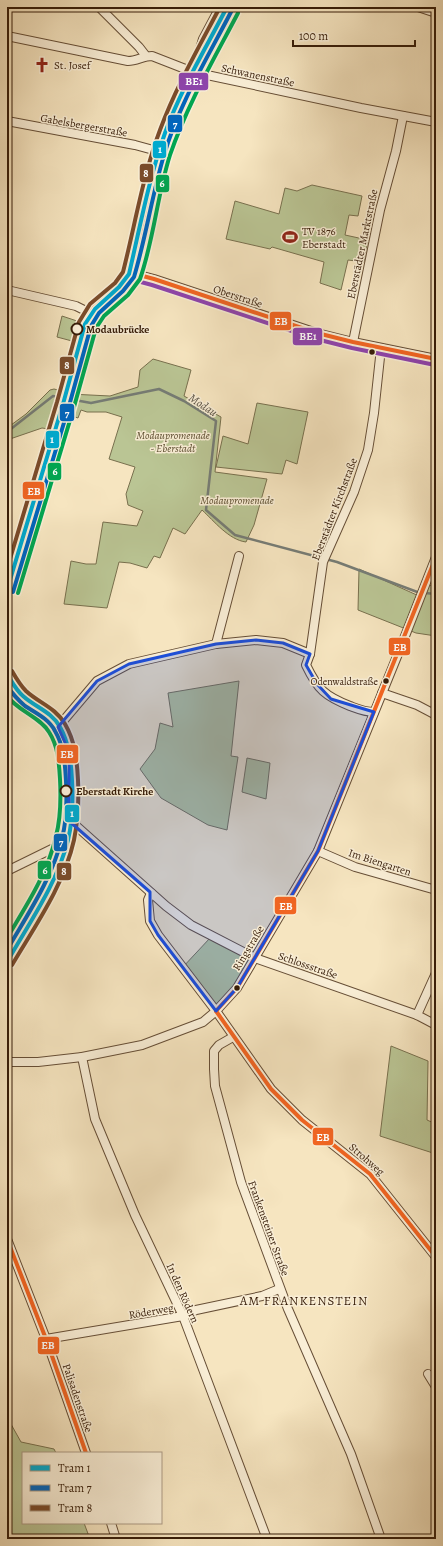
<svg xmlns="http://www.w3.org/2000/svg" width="443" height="1546" font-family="Alegreya,serif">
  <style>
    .green { fill: #bac594; stroke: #78704e }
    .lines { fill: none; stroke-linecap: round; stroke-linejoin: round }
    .stream { stroke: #767c75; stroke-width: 2.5 }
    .minor-casing { stroke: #664e36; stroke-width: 10 }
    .minor { stroke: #f9eed6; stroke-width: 8 }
    .bus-1-casing { stroke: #f9eed6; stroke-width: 7 }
    .bus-2-casing { stroke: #f9eed6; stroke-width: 7 }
    .bus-1 { stroke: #f26522; stroke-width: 4 }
    .bus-2 { stroke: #8e44ad; stroke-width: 4 }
    .tram-1-casing { stroke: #f9eed6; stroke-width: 7 }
    .tram-2-casing { stroke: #f9eed6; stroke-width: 7 }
    .tram-3-casing { stroke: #f9eed6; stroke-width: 7 }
    .tram-4-casing { stroke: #f9eed6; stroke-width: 7 }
    .tram-1 { stroke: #00a9ce; stroke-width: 4 }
    .tram-2 { stroke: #0065bd; stroke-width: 4 }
    .tram-3 { stroke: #7a4b2a; stroke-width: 4 }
    .tram-4 { stroke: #00a651; stroke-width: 4 }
    .marked { fill: #1d4ed8; fill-opacity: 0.2; stroke: #1d4ed8; stroke-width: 3; stroke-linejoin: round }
    .stop-dot { fill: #f9eed6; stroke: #361c08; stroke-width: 2 }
    .bus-dot { fill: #361c08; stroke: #f9eed6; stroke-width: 1.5 }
    .labels { text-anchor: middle; stroke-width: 3; stroke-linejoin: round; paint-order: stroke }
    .bus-label { font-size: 10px; fill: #361c08; stroke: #f9eed6; text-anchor: end }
    .poi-label { font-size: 11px; fill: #361c08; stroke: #f9eed6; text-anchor: start }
    .street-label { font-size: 11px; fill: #361c08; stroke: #f9eed6 }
    .stop-label { font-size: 11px; font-weight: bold; fill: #361c08; stroke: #f9eed6; text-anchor: start }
    .park-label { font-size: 11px; font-style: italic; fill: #5e4f32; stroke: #f9eed6 }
    .water-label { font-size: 12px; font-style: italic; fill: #5b5447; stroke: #f9eed6 }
    .quarter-label { font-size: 13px; letter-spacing: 1px; fill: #361c08; stroke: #f9eed6 }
    .line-badge { stroke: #f9eed6; stroke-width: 1.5 }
    .badge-label { font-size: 11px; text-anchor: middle; font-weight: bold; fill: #fff }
  </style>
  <rect width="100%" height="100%" fill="#f6e5c0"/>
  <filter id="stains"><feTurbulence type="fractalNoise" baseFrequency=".005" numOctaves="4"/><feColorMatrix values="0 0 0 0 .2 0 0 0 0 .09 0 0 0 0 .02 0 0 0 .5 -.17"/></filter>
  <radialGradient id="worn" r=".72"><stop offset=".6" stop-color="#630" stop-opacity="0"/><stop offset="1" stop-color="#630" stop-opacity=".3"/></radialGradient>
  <g class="green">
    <polygon points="312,185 362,196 358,216 349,215 345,235 368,240 364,262 348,260 341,290 320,283 324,262 272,247 270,249 226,239 235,201 279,214 285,188 297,191"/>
    <polygon points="62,316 77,321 72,341 57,337"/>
    <path d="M 153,359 L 191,370 L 184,396 L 221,417 L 215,472 L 267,479 L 254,525 L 246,542 C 229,540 214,521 202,510 L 185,534 L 173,528 L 160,558 L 154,556 L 147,568 L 130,563 L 119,562 L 107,608 L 64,604 L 71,561 L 86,564 L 96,564 L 103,522 L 137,526 L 143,511 L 128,505 L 126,494 L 135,467 L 109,459 L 122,417 L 106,412 L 87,412 L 81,410 L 78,418 L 66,414 L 66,402 L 70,394 L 110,396 L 138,387 L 140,370 Z"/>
    <polygon points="54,389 58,390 54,403 56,404 49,429 42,428 7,440 7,428 26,414 50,390"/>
    <polygon points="257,403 308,412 297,464 286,460 282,474 216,467 223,436 248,444"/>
    <polygon points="359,569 419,596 424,586 436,585 436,636 416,633 358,610"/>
    <polygon points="239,681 231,756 238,757 227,830 208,825 161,798 140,769 155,749 160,723 173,727 168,693"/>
    <polygon points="247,758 270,763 266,799 242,792"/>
    <polygon points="210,938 255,958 216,1011 182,968"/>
    <polygon points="391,1046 428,1061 427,1120 436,1124 436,1154 380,1136"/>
    <polygon points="7,1417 21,1442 54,1449 56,1453 23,1453 23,1523 84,1523 90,1539 7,1539"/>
  </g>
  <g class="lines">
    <g class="stream">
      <polyline points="7,432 53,396 91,403 159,389 184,401 216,421 206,510 235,535 337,562 420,593"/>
      <polyline points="425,593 436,594"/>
    </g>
    <defs>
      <g id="minor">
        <polyline points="99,7 139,47 146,56"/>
        <polyline points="418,7 436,13"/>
        <path d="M 7,36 L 128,61 C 137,61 143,56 152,56 L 193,72 L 361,108 L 436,122"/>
        <polyline points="198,56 203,39 220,7"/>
        <polyline points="7,121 135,145 157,151"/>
        <polyline points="128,272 154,279 317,333 353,342 436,359"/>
        <polyline points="7,290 76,306 88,312"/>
        <polyline points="353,342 380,210 396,151 403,116"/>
        <path d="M 7,583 L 82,326 C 85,318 89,310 95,304 C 106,293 120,285 128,272 L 148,185 L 164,130 L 180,95 L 192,71 L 201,58 L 227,7"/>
        <polyline points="216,644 239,556"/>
        <path d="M 7,679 C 19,702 47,707 58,729 C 68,746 69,762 70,781 C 70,795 71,808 69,821 C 64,869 31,917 7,958"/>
        <polyline points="382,693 417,705 436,715"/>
        <path d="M 374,712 C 365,712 358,709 350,706 C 325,696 318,690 306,665 L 310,654 L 323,562 L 354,492 L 368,450 L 374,413 L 381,348"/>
        <polyline points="58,727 97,681 129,664 216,644 256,640 283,643 310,654"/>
        <polyline points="69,821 74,824 166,906 191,925 255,958 417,1015 436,1025"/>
        <polyline points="318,851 355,867 436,890"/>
        <polyline points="7,871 64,843"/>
        <polyline points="151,893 148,900 150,921 158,935 216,1011 271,1089 302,1120 370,1174 436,1257"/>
        <polyline points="417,1015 436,973"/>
        <polyline points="233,1037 219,1045 214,1051 214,1069 215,1086 241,1182 288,1309 351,1454 381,1539"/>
        <polyline points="82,1057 95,1119 135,1215 183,1316 267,1539"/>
        <polyline points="7,1062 38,1062 82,1057 142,1045 203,1022 216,1011 237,988 318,851 398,654 436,557"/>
        <polyline points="7,1239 46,1339 86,1453"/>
        <polyline points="46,1339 183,1316 196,1310 262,1296 279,1289"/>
        <polyline points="428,1374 436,1387"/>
        <polyline points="111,1523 116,1539"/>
      </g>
    </defs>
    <use href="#minor" class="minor-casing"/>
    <use href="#minor" class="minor"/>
    <defs>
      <g id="bus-1">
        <polyline points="128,272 154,279 317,333 353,342 436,359"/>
        <polyline points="7,583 82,326 93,306 117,285 128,272 148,185 164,130 192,71 201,58 227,7"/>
        <path d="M 7,679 C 20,699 44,707 57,727 C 68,745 70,766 70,786 C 70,804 70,821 66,838 C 57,881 29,920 7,958"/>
        <polyline points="216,1011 237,988 318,851 436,557"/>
        <polyline points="216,1011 271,1089 302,1120 370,1174 436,1257"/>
        <polyline points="7,1239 46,1339 86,1453"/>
      </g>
      <g id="bus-2">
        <polyline points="134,273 154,187 170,132 197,74 206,61 232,10"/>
        <polyline points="126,278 152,285 316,339 352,348 435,365"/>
      </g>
    </defs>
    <use href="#bus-1" class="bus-1-casing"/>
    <use href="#bus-2" class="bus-2-casing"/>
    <use href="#bus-1" class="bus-1"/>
    <use href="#bus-2" class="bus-2"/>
    <defs>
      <g id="tram-1">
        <path d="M 7,590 L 63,404 L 85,324 L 95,309 L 119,287 L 129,274 C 140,227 149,178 165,133 C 181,89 206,48 227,7"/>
        <path d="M 7,674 C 12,682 16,690 23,696 C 35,707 52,712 60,727 C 69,743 71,761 72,780 C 73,800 73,820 68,840 C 57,884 29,923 7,962"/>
      </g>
      <g id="tram-2">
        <path d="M 13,592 L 69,406 L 91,326 L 99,313 L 123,291 L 134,277 C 146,237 152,195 164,155 C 179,104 208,57 232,10"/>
        <path d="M 7,686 C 12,693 18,700 25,706 C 36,713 49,719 55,731 C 64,746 65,763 66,781 C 67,800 67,820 62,838 C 52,879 27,915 7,950"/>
      </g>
      <g id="tram-3">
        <path d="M 7,569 L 57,402 L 79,322 L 90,304 L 115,283 L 123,272 C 135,225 143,175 160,130 C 176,87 199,47 220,7"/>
        <path d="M 12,671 C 16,678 20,685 26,691 C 39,703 56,708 65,724 C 75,741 77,760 78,780 C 79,800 78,820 74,840 C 64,885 35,926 12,965"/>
      </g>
      <g id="tram-4">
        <path d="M 18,593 L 74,407 L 96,328 L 104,316 L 128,295 L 140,279 C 154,239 157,196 170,155 C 187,105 214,59 238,13"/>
        <path d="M 7,696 C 18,711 40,717 49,732 C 58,746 59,762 60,779 C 61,798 61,817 56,836 C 48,873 26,906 7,938"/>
      </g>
    </defs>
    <use href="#tram-1" class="tram-1-casing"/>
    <use href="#tram-2" class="tram-2-casing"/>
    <use href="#tram-3" class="tram-3-casing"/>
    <use href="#tram-4" class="tram-4-casing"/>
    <use href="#tram-1" class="tram-1"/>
    <use href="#tram-2" class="tram-2"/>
    <use href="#tram-3" class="tram-3"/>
    <use href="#tram-4" class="tram-4"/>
  </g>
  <path class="marked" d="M 256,640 L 283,643 L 310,654 L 306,665 L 317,684 L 331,699 L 374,712 L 318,851 L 237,988 L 216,1011 L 158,935 L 150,921 L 150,892 L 69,821 L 69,762 L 66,745 L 58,727 L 97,681 L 129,664 L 216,644 Z"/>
  <defs>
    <symbol id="church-bare" viewBox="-9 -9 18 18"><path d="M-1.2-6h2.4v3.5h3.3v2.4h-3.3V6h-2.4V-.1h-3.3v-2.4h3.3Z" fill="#8f2418" stroke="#f9eed6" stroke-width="2.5" paint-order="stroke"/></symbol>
    <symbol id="stadium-bare" viewBox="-9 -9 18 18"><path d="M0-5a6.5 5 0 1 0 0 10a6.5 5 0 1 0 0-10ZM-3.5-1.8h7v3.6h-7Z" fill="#8f2418" stroke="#f9eed6" stroke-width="2.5" paint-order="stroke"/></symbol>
  </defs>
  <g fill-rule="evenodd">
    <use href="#church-bare" x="31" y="54" width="22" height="22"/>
    <use href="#stadium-bare" x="279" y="226" width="22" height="22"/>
  </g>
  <g class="stop-dot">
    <circle cx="77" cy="329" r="5.5"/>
    <circle cx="66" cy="791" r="5.5"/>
  </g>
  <g class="bus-dot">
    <circle cx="372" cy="352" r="3.5"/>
    <circle cx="386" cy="681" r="3.5"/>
    <circle cx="237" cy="988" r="3.5"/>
  </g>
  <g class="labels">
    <g class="bus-label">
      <text x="378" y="685">Odenwaldstraße</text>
    </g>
    <g class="poi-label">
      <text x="54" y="69">St. Josef</text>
      <text x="302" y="235">TV 1876<tspan x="302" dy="13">Eberstadt</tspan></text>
    </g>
    <g class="street-label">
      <text transform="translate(258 75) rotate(12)" y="4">Schwanenstraße</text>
      <text transform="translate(84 125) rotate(10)" y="4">Gabelsbergerstraße</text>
      <text transform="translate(362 244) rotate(-78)" y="4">Eberstädter Marktstraße</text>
      <text transform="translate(238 296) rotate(18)" y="4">Oberstraße</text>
      <text transform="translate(334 509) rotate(-69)" y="4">Eberstädter Kirchstraße</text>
      <text transform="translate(380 862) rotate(18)" y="4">Im Biengarten</text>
      <text transform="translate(248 948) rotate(-59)" y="4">Ringstraße</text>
      <text transform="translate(308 965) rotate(19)" y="4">Schlossstraße</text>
      <text transform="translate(367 1159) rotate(41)" y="4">Strohweg</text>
      <text transform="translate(269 1228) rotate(70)" y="4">Frankensteiner Straße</text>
      <text transform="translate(183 1293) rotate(66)" y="4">In den Rödern</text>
      <text transform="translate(151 1311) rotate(-10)" y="4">Röderweg</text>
      <text transform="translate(78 1398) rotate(71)" y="4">Palisadenstraße</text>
    </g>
    <g class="stop-label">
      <text x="86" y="333">Modaubrücke</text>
      <text x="76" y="795">Eberstadt Kirche</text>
    </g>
    <g class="park-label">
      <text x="173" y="439">Modaupromenade<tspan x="173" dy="13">- Eberstadt</tspan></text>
      <text x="237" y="504">Modaupromenade</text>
    </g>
    <g class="water-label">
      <text transform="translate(203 405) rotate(33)" y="4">Modau</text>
    </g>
    <g class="quarter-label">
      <text x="304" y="1305">AM FRANKENSTEIN</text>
    </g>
  </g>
  <g class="line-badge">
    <rect x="178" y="72" width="31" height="19" rx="4" fill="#8e44ad"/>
    <rect x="167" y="114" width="16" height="19" rx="4" fill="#0065bd"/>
    <rect x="152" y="140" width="15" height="19" rx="4" fill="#00a9ce"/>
    <rect x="139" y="163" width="15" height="20" rx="4" fill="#7a4b2a"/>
    <rect x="155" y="174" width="15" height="19" rx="4" fill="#00a651"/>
    <rect x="269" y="311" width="23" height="20" rx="4" fill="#f26522"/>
    <rect x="292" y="327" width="31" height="19" rx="4" fill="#8e44ad"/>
    <rect x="59" y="356" width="16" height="19" rx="4" fill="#7a4b2a"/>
    <rect x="59" y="403" width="16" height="19" rx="4" fill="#0065bd"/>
    <rect x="45" y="430" width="15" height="19" rx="4" fill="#00a9ce"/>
    <rect x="47" y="462" width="15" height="19" rx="4" fill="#00a651"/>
    <rect x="22" y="481" width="23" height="19" rx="4" fill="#f26522"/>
    <rect x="388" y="637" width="23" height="19" rx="4" fill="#f26522"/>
    <rect x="56" y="744" width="23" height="20" rx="4" fill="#f26522"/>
    <rect x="64" y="804" width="16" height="19" rx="4" fill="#00a9ce"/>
    <rect x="53" y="833" width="15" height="19" rx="4" fill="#0065bd"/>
    <rect x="37" y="860" width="15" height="20" rx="4" fill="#00a651"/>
    <rect x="56" y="862" width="16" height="19" rx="4" fill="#7a4b2a"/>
    <rect x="274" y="896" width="23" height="19" rx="4" fill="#f26522"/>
    <rect x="312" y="1127" width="22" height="19" rx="4" fill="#f26522"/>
    <rect x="37" y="1336" width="23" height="19" rx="4" fill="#f26522"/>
  </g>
  <g class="badge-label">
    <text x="194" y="85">BE1</text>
    <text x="175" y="128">7</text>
    <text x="160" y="153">1</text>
    <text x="146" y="177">8</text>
    <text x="162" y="187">6</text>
    <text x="281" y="325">EB</text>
    <text x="308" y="340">BE1</text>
    <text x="67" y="369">8</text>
    <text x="67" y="417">7</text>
    <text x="52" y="443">1</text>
    <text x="55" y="475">6</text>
    <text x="34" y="495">EB</text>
    <text x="400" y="651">EB</text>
    <text x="67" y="758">EB</text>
    <text x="72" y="817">1</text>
    <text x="61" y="846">7</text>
    <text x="45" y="874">6</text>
    <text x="64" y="875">8</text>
    <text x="286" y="910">EB</text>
    <text x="323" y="1141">EB</text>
    <text x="48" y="1349">EB</text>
  </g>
  <rect width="443" height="1546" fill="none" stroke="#f6e5c0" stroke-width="24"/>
  <rect x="8" y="8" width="427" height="1530" fill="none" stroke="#361c08" stroke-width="2"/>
  <rect x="12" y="12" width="419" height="1522" fill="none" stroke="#361c08"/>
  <rect x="22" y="1452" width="140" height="72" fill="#f9eed6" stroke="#ab9a84"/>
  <rect x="30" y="1465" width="20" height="6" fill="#00a9ce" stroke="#ab9a84"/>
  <text x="58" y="1472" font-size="12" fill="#361c08">Tram 1</text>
  <rect x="30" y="1485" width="20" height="6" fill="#0065bd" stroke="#ab9a84"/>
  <text x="58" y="1492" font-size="12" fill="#361c08">Tram 7</text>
  <rect x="30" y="1505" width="20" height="6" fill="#7a4b2a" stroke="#ab9a84"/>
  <text x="58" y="1512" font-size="12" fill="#361c08">Tram 8</text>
  <path d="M293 40v6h122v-6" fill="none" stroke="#361c08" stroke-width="2"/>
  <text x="299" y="40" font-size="12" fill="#361c08" stroke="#f9eed6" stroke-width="3" paint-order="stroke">100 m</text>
  <rect width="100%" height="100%" filter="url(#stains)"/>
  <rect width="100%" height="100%" fill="url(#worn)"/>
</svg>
